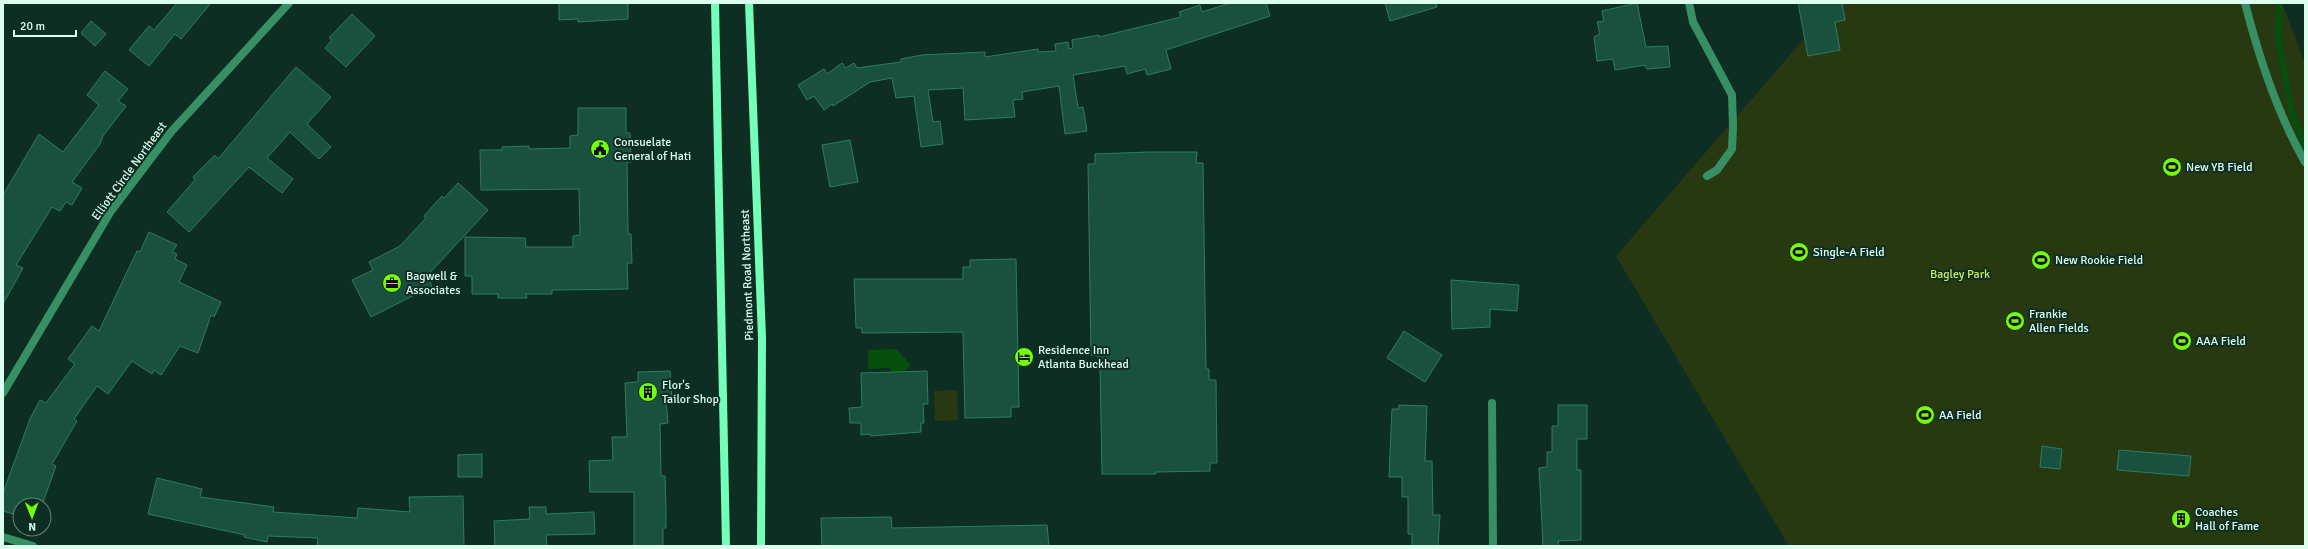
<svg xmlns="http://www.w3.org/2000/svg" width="2308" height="549" font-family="Signika,sans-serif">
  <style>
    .green { fill: #283912 }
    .water { fill: #06500e }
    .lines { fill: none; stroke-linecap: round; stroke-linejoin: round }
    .stream { stroke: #06500e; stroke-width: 6 }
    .building { fill: #1a503e; stroke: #2a7e62 }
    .minor { stroke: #379064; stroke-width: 8 }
    .secondary { stroke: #73ffb7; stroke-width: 8 }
    .labels { text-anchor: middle; stroke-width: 4; stroke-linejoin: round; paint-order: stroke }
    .poi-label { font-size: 12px; fill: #dcfff0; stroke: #0f2e23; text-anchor: start }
    .street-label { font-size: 12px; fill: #dcfff0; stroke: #0f2e23 }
    .park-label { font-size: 12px; fill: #ccea5d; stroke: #0f2e23 }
  </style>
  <rect width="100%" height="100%" fill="#0f2e23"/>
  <g class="green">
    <polygon points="1835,3 2282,3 2305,63 2305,546 1789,546 1616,256"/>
    <polygon points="957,390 958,420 935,421 934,391"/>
  </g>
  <polygon class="water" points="896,349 911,365 901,374 894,374 890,368 868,369 868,350"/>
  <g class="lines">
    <polyline class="stream" points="2280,3 2278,39 2292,113 2305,147"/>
  </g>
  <g class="building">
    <polygon points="177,3 211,3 181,39 175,34 149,66 129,50 149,26 154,30"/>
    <polygon points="559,3 628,3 628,19 578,22 578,19 559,20"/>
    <polygon points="1230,3 1266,3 1270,16 1166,50 1171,69 1147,75 1145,69 1127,74 1125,66 1073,75 1078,108 1083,107 1087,131 1065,134 1059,86 1022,92 1023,99 1013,100 1015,117 965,120 963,88 928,90 933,122 940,121 943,144 921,147 914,96 896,98 892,78 870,82 833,106 832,104 824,110 814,96 807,100 798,85 824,69 827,74 842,63 846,68 854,63 857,68 901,62 901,59 922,55 985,52 985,57 1038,49 1038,52 1056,51 1055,44 1068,42 1069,49 1073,48 1072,40 1099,35 1099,37 1181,17 1179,12 1200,5 1202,12"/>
    <polygon points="1385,3 1436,3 1437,7 1390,21"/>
    <polygon points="1637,3 1646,47 1668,46 1670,67 1647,69 1645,65 1615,70 1613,59 1597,61 1594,37 1600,34 1597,22 1604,21 1602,11"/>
    <polygon points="1798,3 1842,3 1845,20 1835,22 1840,50 1808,56"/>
    <polygon points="352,14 375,36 346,67 325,48 332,40 329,38"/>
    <polygon points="91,21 106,34 95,46 81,33"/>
    <polygon points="296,67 331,97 307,124 331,147 319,159 290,132 267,158 293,179 282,193 249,167 189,232 167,212 195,180 193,177 215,155 218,159"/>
    <polygon points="105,71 128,89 118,101 126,106 103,136 100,144 72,182 82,188 72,205 66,202 60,211 52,207 16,265 23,268 3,304 3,195 39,134 63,152 99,105 87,95"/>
    <polygon points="578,108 626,108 626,133 630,133 631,162 627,162 628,234 631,234 632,263 627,263 628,289 552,290 552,294 526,294 527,298 498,298 498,294 472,294 472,276 465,276 465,237 525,238 526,247 573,247 573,236 580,235 579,189 481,190 480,150 502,150 502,147 529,146 529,149 570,148 570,136 578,135"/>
    <polygon points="850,140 858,182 830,187 822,145"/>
    <polygon points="1149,152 1197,152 1196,163 1203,163 1206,369 1209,369 1209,380 1216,380 1217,463 1210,463 1210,471 1156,472 1156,474 1102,474 1100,365 1098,365 1098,356 1091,355 1088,164 1095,164 1095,154"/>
    <polygon points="458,183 488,210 427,276 432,286 371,317 352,280 373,270 369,262 400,246 426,218 424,216 442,196 444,198"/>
    <polygon points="149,232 177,245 172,252 177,254 175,259 187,265 179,282 221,302 214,317 211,315 198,353 180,346 161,375 154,370 152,374 132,361 108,394 97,386 74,419 77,421 52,464 56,466 42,505 20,505 20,516 3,511 3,493 30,419 40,400 46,403 75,364 68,359 92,326 99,331 137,251 140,252"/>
    <polygon points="1016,259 1019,407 1011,407 1011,417 965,418 963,332 862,333 862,328 856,328 854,279 963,279 963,267 970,267 970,260"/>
    <polygon points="1451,280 1519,285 1517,311 1490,309 1490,327 1452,329"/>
    <polygon points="1404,331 1442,355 1425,382 1387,358"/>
    <polygon points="670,371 672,400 666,400 668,423 660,424 661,476 665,476 666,509 666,528 663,528 663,546 634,546 634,492 590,492 589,461 613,460 612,437 627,437 625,383 638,382 638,372"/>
    <polygon points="927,371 928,404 923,404 924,423 921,423 921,432 870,436 870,434 861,435 861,423 850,423 849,408 862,407 861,373"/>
    <polygon points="1399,405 1427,406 1425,461 1432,461 1433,515 1440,515 1438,546 1412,546 1412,534 1408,534 1408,497 1402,497 1402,477 1389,477 1392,409 1399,409"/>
    <polygon points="1558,405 1587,405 1587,439 1577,439 1577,470 1581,470 1581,540 1558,541 1559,546 1543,546 1539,468 1547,467 1547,452 1552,452 1552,426 1558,426"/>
    <polygon points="2042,446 2062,449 2060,469 2040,467"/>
    <polygon points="2119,450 2191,456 2189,476 2117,470"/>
    <polygon points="482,454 482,477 458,477 458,455"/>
    <polygon points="157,478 202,489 200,497 274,507 273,512 357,518 358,508 410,512 409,497 463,496 464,546 328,546 317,545 318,538 268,536 267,542 244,537 245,535 148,514"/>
    <polygon points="529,507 546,507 546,514 594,512 595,534 546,535 547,546 495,546 494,521 530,519"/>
    <polygon points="891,517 892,528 1047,525 1049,546 822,546 821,518"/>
  </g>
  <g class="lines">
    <g class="minor">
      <polyline points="1689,3 1693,22 1732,95 1733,126 1732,149 1717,170 1707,176"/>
      <path d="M 2245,3 C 2259,58 2277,113 2305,162"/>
      <polyline points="3,393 111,211 171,132 289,3"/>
      <polyline points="1492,403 1493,546"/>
      <polyline points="3,537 33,546"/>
    </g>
    <g class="secondary">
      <polyline points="715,3 726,546"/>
      <polyline points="749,3 762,338 761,546"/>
    </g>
  </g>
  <defs>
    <symbol id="civic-disc" viewBox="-11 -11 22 22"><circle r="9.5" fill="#74ff08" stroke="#0f2e23"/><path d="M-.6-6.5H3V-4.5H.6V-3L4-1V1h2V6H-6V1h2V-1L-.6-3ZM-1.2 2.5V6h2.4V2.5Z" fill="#111"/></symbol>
    <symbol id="stadium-disc" viewBox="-11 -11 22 22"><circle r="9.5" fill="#74ff08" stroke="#0f2e23"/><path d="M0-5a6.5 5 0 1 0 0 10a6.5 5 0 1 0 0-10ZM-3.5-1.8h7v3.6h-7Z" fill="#111"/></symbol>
    <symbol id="office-disc" viewBox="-11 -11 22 22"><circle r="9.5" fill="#74ff08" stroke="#0f2e23"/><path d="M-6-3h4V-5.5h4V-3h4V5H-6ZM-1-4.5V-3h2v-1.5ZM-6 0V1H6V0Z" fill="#111"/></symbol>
    <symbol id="hotel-disc" viewBox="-11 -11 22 22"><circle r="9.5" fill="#74ff08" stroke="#0f2e23"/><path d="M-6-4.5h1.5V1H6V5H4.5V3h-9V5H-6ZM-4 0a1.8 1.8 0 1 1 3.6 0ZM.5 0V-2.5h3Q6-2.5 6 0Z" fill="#111"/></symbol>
    <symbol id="building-disc" viewBox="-11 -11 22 22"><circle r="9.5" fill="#74ff08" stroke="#0f2e23"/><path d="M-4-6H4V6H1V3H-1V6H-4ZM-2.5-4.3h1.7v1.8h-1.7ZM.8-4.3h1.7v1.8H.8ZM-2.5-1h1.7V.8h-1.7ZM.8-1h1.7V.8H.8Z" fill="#111"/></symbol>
  </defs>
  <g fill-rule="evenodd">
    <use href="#civic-disc" x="589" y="138" width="22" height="22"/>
    <use href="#stadium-disc" x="2161" y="156" width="22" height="22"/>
    <use href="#stadium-disc" x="1788" y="241" width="22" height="22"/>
    <use href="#stadium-disc" x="2030" y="249" width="22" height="22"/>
    <use href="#office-disc" x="381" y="272" width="22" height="22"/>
    <use href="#stadium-disc" x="2004" y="310" width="22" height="22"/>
    <use href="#stadium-disc" x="2171" y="330" width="22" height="22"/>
    <use href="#hotel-disc" x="1013" y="346" width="22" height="22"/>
    <use href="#building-disc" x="637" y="381" width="22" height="22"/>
    <use href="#stadium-disc" x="1914" y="404" width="22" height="22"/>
    <use href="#building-disc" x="2170" y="508" width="22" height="22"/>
  </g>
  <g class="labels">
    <g class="poi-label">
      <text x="614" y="146">Consuelate<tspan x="614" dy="14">General of Hati</tspan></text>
      <text x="2186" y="171">New YB Field</text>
      <text x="1813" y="256">Single-A Field</text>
      <text x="2055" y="264">New Rookie Field</text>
      <text x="406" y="280">Bagwell &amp;<tspan x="406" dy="14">Associates</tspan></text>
      <text x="2029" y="318">Frankie<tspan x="2029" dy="14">Allen Fields</tspan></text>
      <text x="2196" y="345">AAA Field</text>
      <text x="1038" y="354">Residence Inn<tspan x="1038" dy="14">Atlanta Buckhead</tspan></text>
      <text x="662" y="389">Flor's<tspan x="662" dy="14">Tailor Shop</tspan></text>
      <text x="1939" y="419">AA Field</text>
      <text x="2195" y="516">Coaches<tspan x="2195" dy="14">Hall of Fame</tspan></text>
    </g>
    <g class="street-label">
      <text transform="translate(129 171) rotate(-54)" y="4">Elliott Circle Northeast</text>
      <text transform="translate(747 275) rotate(-92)" y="4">Piedmont Road Northeast</text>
    </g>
    <g class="park-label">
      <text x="1960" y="278">Bagley Park</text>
    </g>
  </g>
  <rect width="2308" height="549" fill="none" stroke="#dcfff0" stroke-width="8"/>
  <g transform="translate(32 517) rotate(179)"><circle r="19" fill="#0f2e23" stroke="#618275"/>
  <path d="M0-3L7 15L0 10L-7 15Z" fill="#74ff08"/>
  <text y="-6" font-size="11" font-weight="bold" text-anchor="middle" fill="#dcfff0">N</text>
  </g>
  <path d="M14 30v6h62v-6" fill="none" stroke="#dcfff0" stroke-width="2"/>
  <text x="20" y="30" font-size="12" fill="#dcfff0" stroke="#0f2e23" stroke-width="3" paint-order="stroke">20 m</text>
</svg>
